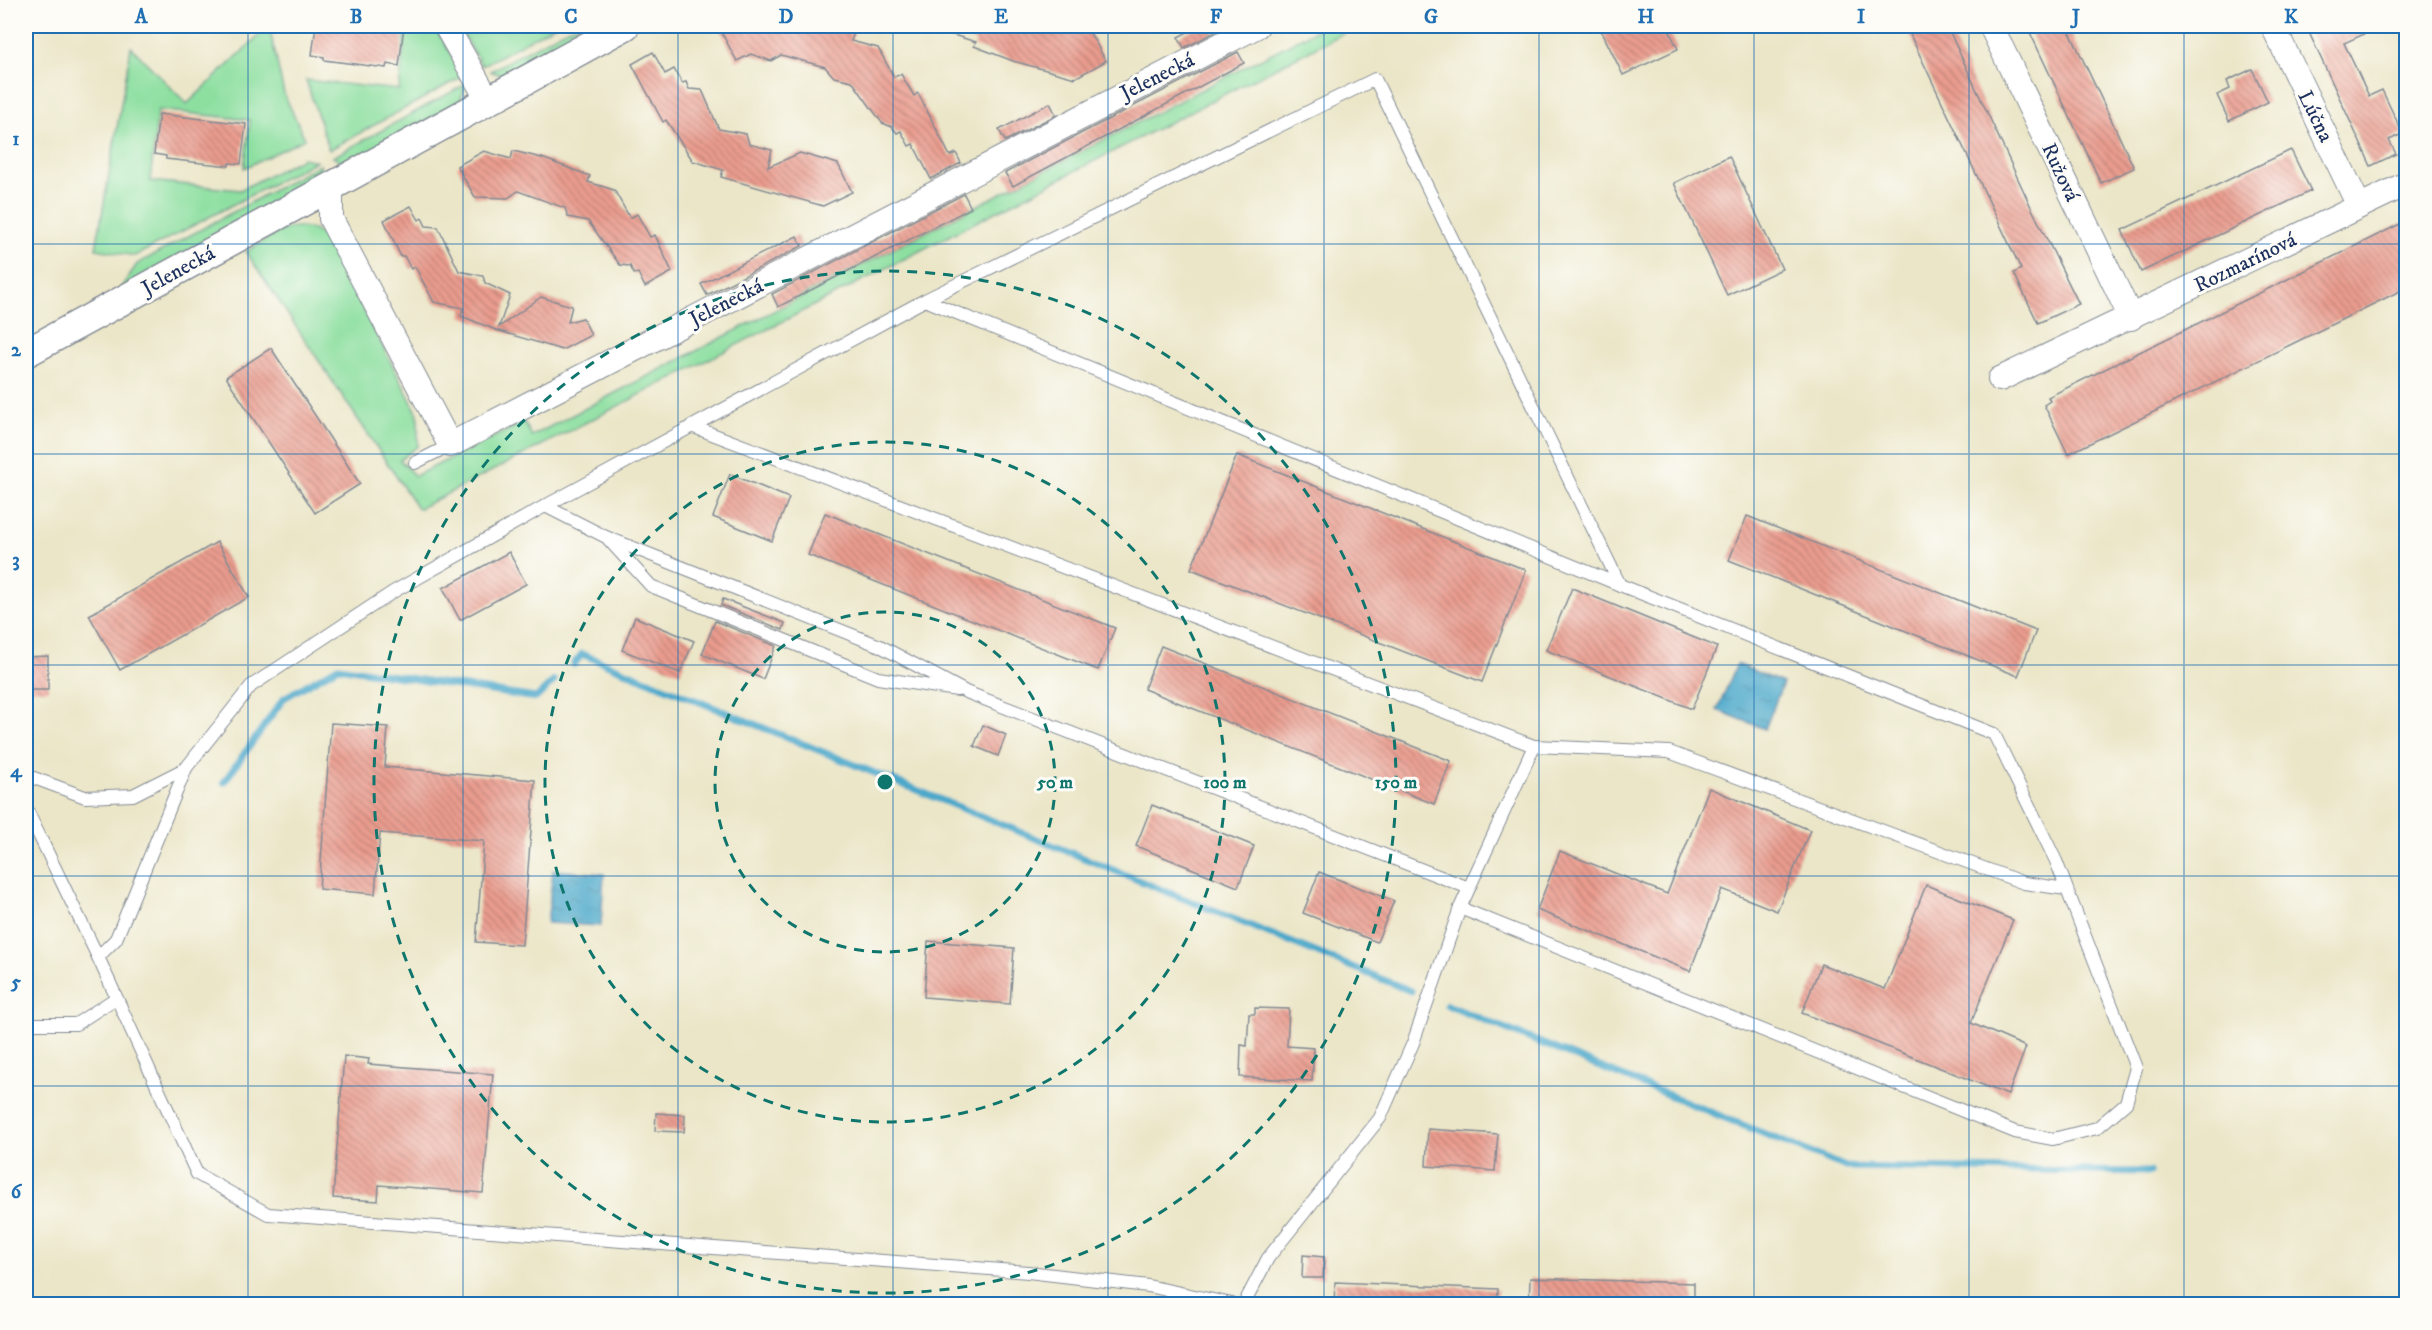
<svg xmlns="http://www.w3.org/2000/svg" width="2432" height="1330" font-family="'IM FELL DW Pica',serif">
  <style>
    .green { fill: #8ddfa0; stroke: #54877f; stroke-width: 1.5 }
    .water { fill: url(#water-ripples); stroke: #336c94; stroke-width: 1.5 }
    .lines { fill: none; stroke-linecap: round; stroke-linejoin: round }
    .stream { stroke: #4ba8ca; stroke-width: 7 }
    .building { fill: url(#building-back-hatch) }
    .service-casing { stroke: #838a93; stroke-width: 14 }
    .minor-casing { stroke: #838a93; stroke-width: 26 }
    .tertiary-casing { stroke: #838a93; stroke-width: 31 }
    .service { stroke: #fff; stroke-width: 12 }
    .minor { stroke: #fff; stroke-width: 24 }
    .tertiary { stroke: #fff; stroke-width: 28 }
    .grid { fill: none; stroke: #1f6fb2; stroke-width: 1.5; stroke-opacity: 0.55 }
    .ring { fill: none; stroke: #0f766e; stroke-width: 3; stroke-dasharray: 10 8 }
    .labels { text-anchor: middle; stroke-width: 6; stroke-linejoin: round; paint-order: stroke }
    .street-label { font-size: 21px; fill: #1b2f5e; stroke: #fdfcf7 }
    .centre { fill: #0f766e; stroke: #fdfcf7; stroke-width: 3 }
    .ring-label { font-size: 18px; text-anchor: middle; font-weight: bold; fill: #0f766e; stroke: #fdfcf7; stroke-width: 6; stroke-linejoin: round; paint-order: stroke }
    .neatline { fill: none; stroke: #1f6fb2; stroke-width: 2 }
    .grid-label { font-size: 20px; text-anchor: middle; font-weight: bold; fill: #1f6fb2 }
  </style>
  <defs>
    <pattern id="water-ripples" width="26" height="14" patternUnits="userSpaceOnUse" patternTransform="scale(1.5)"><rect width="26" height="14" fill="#4ba8ca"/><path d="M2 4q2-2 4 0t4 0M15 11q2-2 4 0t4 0" fill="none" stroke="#3e89a7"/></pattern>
    <pattern id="building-back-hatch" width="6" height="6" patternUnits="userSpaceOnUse" patternTransform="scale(1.5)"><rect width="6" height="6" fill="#ea9c8e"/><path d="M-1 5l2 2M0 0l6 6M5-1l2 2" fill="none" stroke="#bd8077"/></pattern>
  </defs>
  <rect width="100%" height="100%" fill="#fdfcf7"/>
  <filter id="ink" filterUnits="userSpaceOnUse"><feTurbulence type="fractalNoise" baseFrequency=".0167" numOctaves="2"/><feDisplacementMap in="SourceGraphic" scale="12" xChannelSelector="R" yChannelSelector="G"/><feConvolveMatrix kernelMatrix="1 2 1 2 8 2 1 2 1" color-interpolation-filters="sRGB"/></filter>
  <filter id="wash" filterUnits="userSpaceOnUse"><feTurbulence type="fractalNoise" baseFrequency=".008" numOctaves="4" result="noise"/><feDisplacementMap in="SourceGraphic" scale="24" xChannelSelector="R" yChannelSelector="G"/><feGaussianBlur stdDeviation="1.35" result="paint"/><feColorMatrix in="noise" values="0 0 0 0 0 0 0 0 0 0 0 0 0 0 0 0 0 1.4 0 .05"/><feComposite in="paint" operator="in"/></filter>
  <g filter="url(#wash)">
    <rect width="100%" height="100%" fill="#ebe6c8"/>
    <g class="green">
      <polygon points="269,26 284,94 305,139 244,168 250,120 158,110 150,181 240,190 303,158 316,161 135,256 96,249 131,47 187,104"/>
      <polygon points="406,26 434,26 464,76 329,150 306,80 399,90"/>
      <polygon points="458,26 554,26 482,66"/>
      <polygon points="573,26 601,26 507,77 490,71"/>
      <path d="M 1324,26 L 1357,26 L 418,509 L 246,252 C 274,235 295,214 325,237 L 418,414 L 418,446 L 400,460 L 415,476 L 524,422 L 532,436 Z"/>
      <polygon points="466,84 460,102 347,165 333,157"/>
      <polygon points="320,165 322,177 120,290 137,264"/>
    </g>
    <g class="water">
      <polygon points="1737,664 1783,683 1765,729 1717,710"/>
      <polygon points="553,870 604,874 601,926 547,923"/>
    </g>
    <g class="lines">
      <g class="stream">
        <polyline points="574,664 582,654 1411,991"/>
        <polyline points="224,782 284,698 338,667 536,698 554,681"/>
        <polyline points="1447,1005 1846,1167 2149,1172"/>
      </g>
    </g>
    <g id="blocks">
      <g class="building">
        <polygon points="316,26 404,26 399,66 387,64 386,68 324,60 324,57 312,55"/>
        <polygon points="718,26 827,26 854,33 851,41 878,48 894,77 901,74 914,96 918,93 950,156 956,153 961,163 931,179 913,144 909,146 901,131 897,133 892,127 882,123 852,81 834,77 825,67 781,55 771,61 751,54 737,61"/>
        <polygon points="938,26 1065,26 1090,33 1106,61 1075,78 1013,61 974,46 976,42 937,30"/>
        <polygon points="1199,26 1225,27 1184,48 1178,37"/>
        <polygon points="1599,26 1667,26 1678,49 1623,75"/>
        <polygon points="1906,26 1947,26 2031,207 2079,304 2038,323 2014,273 2021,269"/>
        <polygon points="2027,26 2067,26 2134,168 2101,183"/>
        <polygon points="2306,26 2382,26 2344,43 2369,96 2382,90 2403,134 2389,140 2396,154 2371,166"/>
        <polygon points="653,52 665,74 674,69 682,83 686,82 689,89 702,90 719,129 746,134 749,144 772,150 768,167 800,153 838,164 852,192 823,206 721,177 723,170 693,161 666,120 663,122 632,64"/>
        <polygon points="1238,52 1244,63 1013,186 1005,173"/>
        <polygon points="2252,69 2268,102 2229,121 2217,95 2230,89 2227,81"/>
        <polygon points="1050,103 1056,115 1005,141 999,130"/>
        <polygon points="159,114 246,124 241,164 229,163 229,166 166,159 166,156 154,154"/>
        <polygon points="2291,150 2311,191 2141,272 2122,230"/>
        <polygon points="484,151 511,159 513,151 542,158 590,176 588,182 614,190 630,218 637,214 650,237 655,235 672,272 645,287 638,273 634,274 630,266 620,265 588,221 568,217 565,208 518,191 508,198 475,197 457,166"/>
        <polygon points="1729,156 1782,269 1727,295 1674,183"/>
        <polygon points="964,194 971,208 778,307 772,294"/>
        <polygon points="411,206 419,220 422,218 426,226 438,227 459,271 483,276 485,283 510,295 499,327 541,297 572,306 568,322 583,318 591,335 562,350 496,330 461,316 463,308 434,302 415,267 411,269 404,256 401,257 384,220"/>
        <polygon points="2406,221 2406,288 2068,454 2044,405 2050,401 2048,397"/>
        <polygon points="797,236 802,246 707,295 701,284"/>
        <polygon points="271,348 360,484 315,513 226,377"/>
        <polygon points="1237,455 1526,570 1482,682 1191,569"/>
        <polygon points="730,474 789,498 772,541 713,517"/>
        <polygon points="825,513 1115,628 1098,670 808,555"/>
        <polygon points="1747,516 2036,631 2018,676 1729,560"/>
        <polygon points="217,542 249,597 120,670 89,615"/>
        <polygon points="509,552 526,584 460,620 443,588"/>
        <polygon points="1572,588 1717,647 1692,709 1546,650"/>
        <polygon points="723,599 785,623 783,630 721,605"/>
        <polygon points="635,617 694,641 680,673 622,650"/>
        <polygon points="715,621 776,646 763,679 702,654"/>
        <polygon points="1161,646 1451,761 1434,804 1144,689"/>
        <polygon points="48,656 48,690 26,690 26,657"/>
        <polygon points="331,723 388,727 385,767 535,780 522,945 476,942 484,841 380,833 375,894 319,889"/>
        <polygon points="983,725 1006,735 998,756 974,746"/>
        <polygon points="1709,788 1810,830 1777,911 1722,889 1690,971 1537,910 1560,851 1667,894"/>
        <polygon points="1152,805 1254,846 1238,887 1136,846"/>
        <polygon points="1319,872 1394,901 1377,942 1303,913"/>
        <polygon points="1926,885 2013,920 1971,1023 2026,1047 2008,1095 1802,1013 1821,964 1885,989"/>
        <polygon points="928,941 1014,948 1010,1004 924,997"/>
        <polygon points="1255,1008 1289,1009 1287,1046 1314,1048 1312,1081 1240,1077 1241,1045 1247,1046 1249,1014 1255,1014"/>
        <polygon points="344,1056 369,1059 368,1064 493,1074 483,1193 379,1185 378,1201 333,1198"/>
        <polygon points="656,1113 685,1115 684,1132 655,1131"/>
        <polygon points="1428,1129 1498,1134 1495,1171 1426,1166"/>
        <polygon points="1303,1255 1324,1257 1323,1278 1302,1278"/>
        <polygon points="1530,1278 1694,1283 1694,1305 1529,1305"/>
        <polygon points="1335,1282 1498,1289 1497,1305 1334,1305"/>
      </g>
    </g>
  </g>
  <g filter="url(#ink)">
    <use href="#blocks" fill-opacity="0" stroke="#838a93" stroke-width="1.5"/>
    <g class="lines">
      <defs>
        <g id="service">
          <polyline points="691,426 1534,746"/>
          <polyline points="415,463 450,445"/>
          <polyline points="545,506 606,537 880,646 966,692 1469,888"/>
          <polyline points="609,540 651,586 878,678 957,690"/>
          <polyline points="26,775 85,797 133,795 186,768 251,686 393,592 545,506 925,300 1375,79 1620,585 925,300"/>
          <polyline points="26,808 98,957 197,1174 268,1214 1028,1272 1148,1286 1232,1304"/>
          <polyline points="1460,908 1534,746 1669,752 2024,883 2066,889"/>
          <polyline points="98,957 116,939 186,768"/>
          <polyline points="26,1024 76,1024 116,998"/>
          <polyline points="1244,1304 1268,1258 1380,1118 1413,1043 1460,908 2015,1132 2053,1139 2097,1128 2126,1103 2136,1068 2056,861 1994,734 1620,585"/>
        </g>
        <g id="minor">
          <polyline points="446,26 488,100"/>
          <polyline points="1991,26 2131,318"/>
          <polyline points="2273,26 2359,206"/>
          <polyline points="331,187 331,219 450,445 1257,26"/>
          <polyline points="2000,379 2406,184"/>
        </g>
        <polyline id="tertiary" points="26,353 625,26"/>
      </defs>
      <use href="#service" class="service-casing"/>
      <use href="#minor" class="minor-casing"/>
      <use href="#tertiary" class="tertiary-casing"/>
      <use href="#service" class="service"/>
      <use href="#minor" class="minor"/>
      <use href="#tertiary" class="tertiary"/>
    </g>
  </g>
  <path class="grid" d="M 248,26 L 248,1304M 463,26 L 463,1304M 678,26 L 678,1304M 893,26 L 893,1304M 1108,26 L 1108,1304M 1324,26 L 1324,1304M 1539,26 L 1539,1304M 1754,26 L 1754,1304M 1969,26 L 1969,1304M 2184,26 L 2184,1304M 26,244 L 2406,244M 26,454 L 2406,454M 26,665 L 2406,665M 26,876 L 2406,876M 26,1086 L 2406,1086"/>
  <g class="ring">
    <circle cx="885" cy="782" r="170"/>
    <circle cx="885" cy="782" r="340"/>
    <circle cx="885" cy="782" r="511"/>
  </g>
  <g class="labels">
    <g class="street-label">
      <text transform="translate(1157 76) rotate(-27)" y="7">Jelenecká</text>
      <text transform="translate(2316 116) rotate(64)" y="7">Lúčna</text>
      <text transform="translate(2061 172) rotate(65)" y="7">Ružová</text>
      <text transform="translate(2245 262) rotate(-26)" y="7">Rozmarínová</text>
      <text transform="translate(178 270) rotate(-29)" y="7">Jelenecká</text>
      <text transform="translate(726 302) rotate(-27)" y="7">Jelenecká</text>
    </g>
  </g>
  <circle cx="885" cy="782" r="9" class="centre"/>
  <g class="ring-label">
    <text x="1055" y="788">50 m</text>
    <text x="1225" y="788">100 m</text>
    <text x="1396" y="788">150 m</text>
  </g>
  <rect width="2432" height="1330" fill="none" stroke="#fdfcf7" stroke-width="66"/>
  <rect x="33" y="33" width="2366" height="1264" class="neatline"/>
  <g class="grid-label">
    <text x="141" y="23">A</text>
    <text x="356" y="23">B</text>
    <text x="571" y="23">C</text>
    <text x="786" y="23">D</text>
    <text x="1001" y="23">E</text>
    <text x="1216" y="23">F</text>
    <text x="1431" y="23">G</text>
    <text x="1646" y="23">H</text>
    <text x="1861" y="23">I</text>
    <text x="2076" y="23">J</text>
    <text x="2291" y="23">K</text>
    <text x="16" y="145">1</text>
    <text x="16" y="356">2</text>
    <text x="16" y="566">3</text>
    <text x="16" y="777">4</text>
    <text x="16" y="988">5</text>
    <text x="16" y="1198">6</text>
  </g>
</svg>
